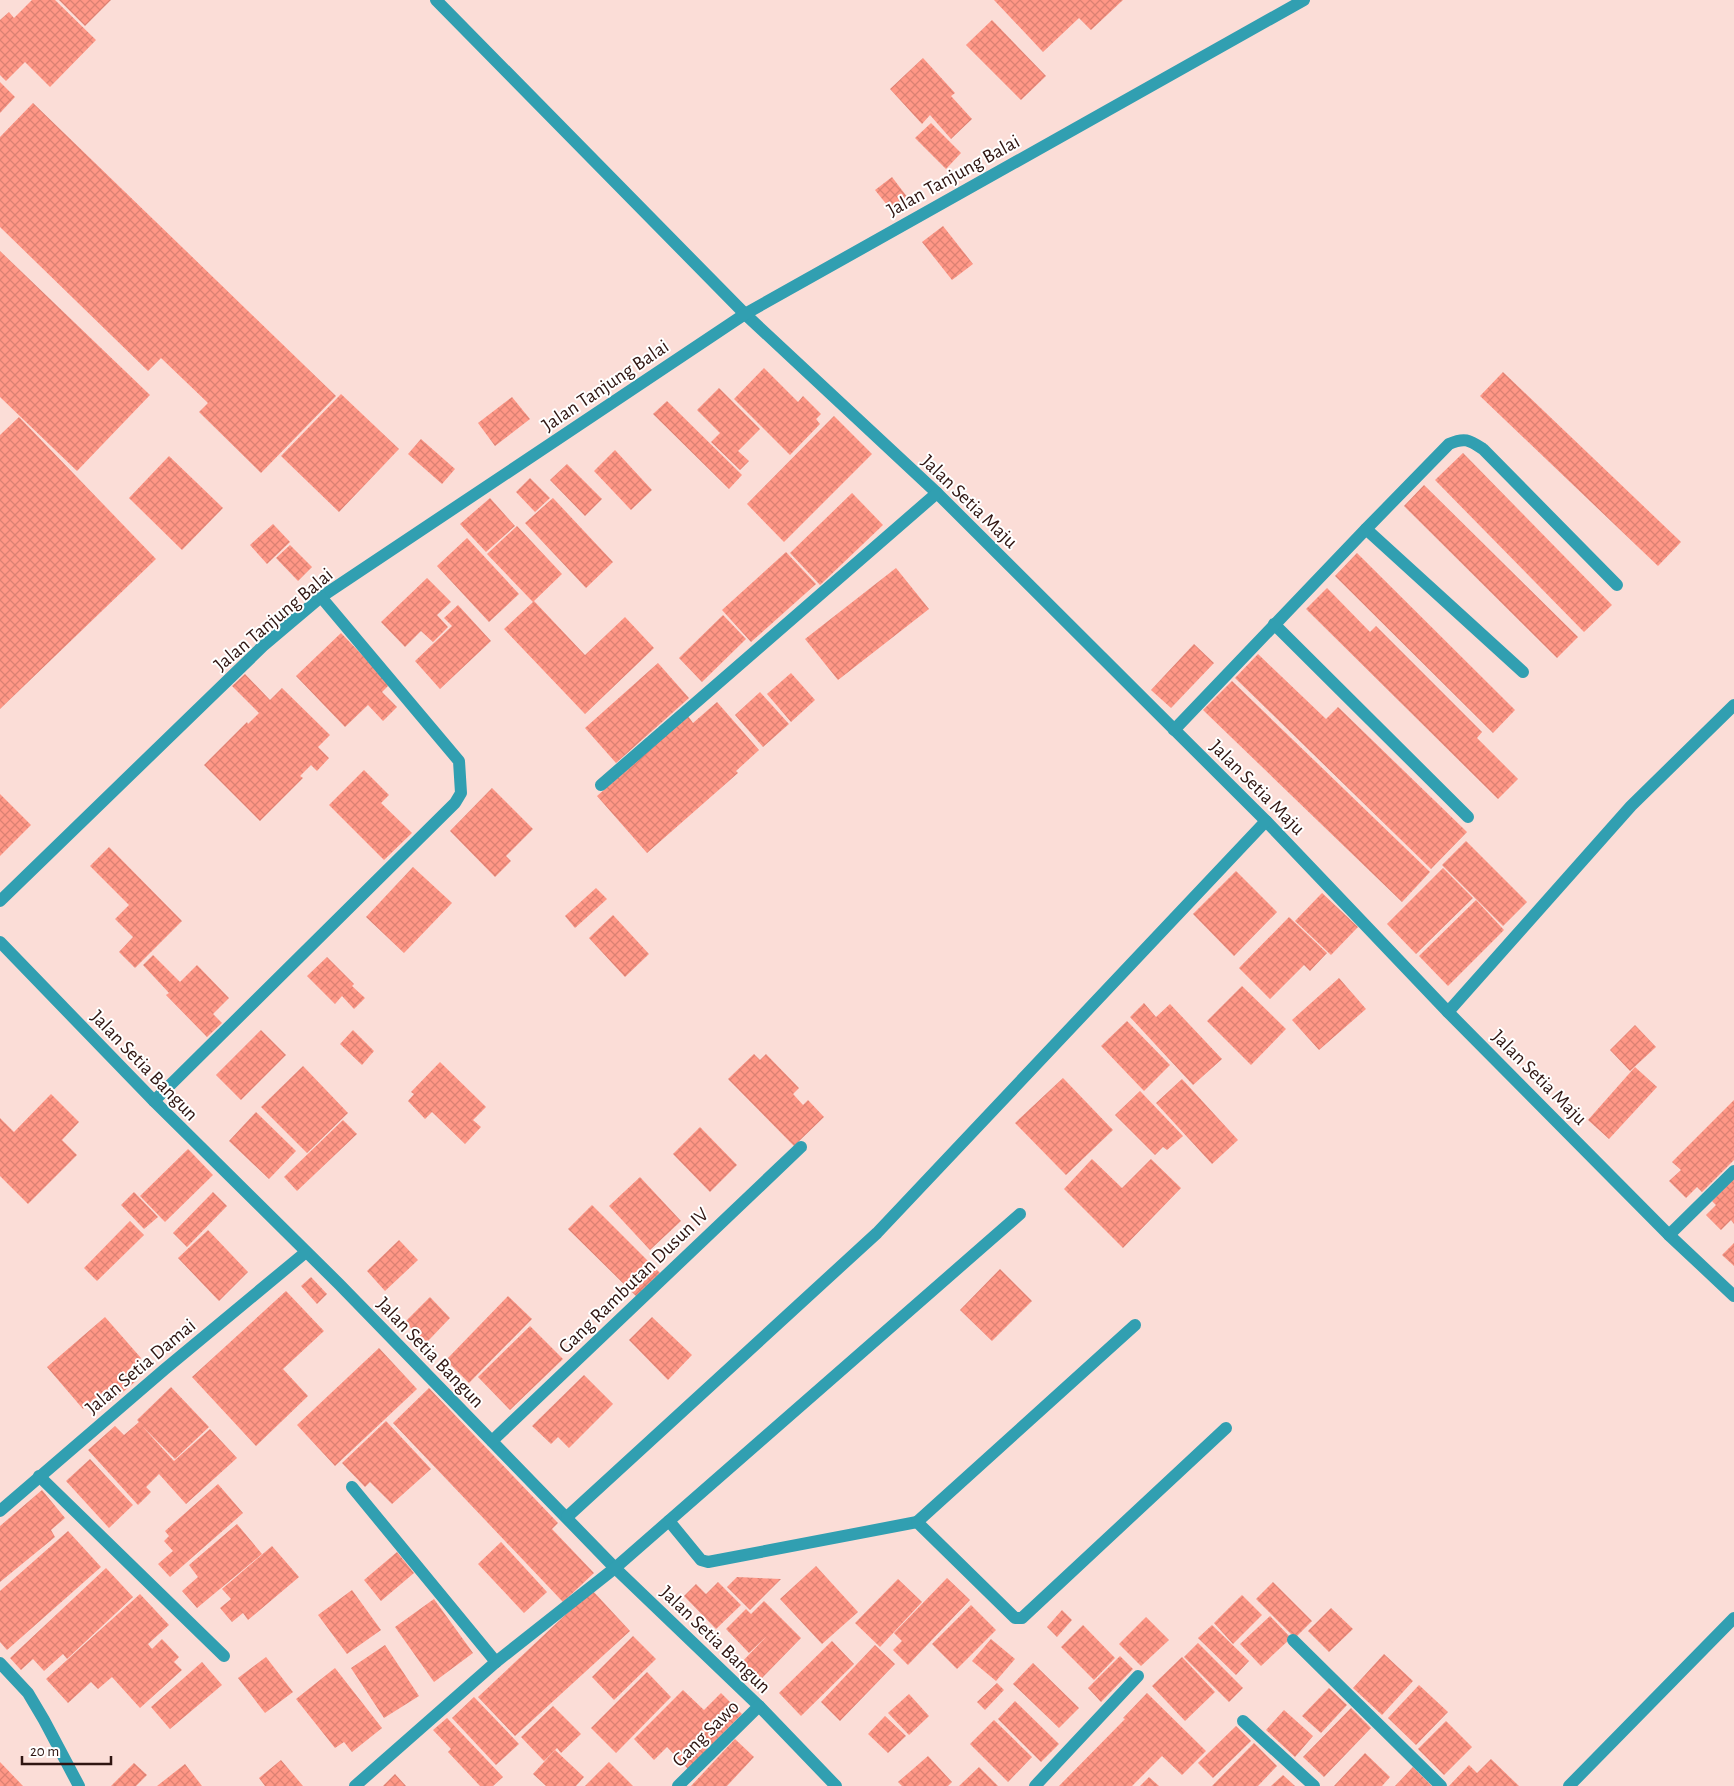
<svg xmlns="http://www.w3.org/2000/svg" width="1734" height="1786" font-family="'Alegreya Sans',sans-serif">
  <style>
    .building { fill: url(#building-cross-hatch) }
    .lines { fill: none; stroke-linecap: round; stroke-linejoin: round }
    .minor { stroke: #319fb1; stroke-width: 12 }
    .labels { text-anchor: middle; stroke-width: 4; stroke-linejoin: round; paint-order: stroke }
    .street-label { font-size: 20px; fill: #2f1511; stroke: #fff }
  </style>
  <defs>
    <pattern id="building-cross-hatch" width="8" height="8" patternUnits="userSpaceOnUse" patternTransform="scale(1.25)"><rect width="8" height="8" fill="#ff9786"/><path d="M0 0l8 8M0 8l8-8" fill="none" stroke="#db8173"/></pattern>
  </defs>
  <rect width="100%" height="100%" fill="#fbddd7"/>
  <g class="building">
    <polygon points="32,0 55,0 96,40 50,87 25,62 6,81 0,75 0,20 9,12 14,18"/>
    <polygon points="59,0 111,0 85,26"/>
    <polygon points="994,0 1123,0 1091,30 1079,18 1043,52"/>
    <polygon points="992,20 1046,76 1021,100 966,45"/>
    <polygon points="923,58 955,93 951,96 972,119 951,139 930,115 922,124 890,89"/>
    <polygon points="0,82 15,97 0,113"/>
    <polygon points="33,103 336,396 261,473 199,412 208,403 161,358 148,371 0,227 0,137"/>
    <polygon points="931,123 961,153 946,169 915,138"/>
    <polygon points="892,177 908,198 891,210 875,190"/>
    <polygon points="943,226 973,264 952,280 922,242"/>
    <polygon points="0,251 150,395 77,471 0,397"/>
    <polygon points="764,368 798,402 803,396 821,414 816,419 820,424 790,455 734,399"/>
    <polygon points="1503,372 1681,542 1658,566 1480,396"/>
    <polygon points="719,388 760,429 738,451 749,461 740,470 711,442 720,433 726,439 697,410"/>
    <polygon points="341,394 399,449 339,512 281,456"/>
    <polygon points="512,397 530,419 495,446 478,423"/>
    <polygon points="667,401 742,475 729,489 653,414"/>
    <polygon points="834,416 872,454 784,542 747,504"/>
    <polygon points="19,417 156,559 0,709 0,435"/>
    <polygon points="421,439 455,469 442,484 408,454"/>
    <polygon points="615,450 652,490 631,510 594,471"/>
    <polygon points="1463,453 1612,605 1584,632 1435,480"/>
    <polygon points="169,456 223,508 182,550 129,498"/>
    <polygon points="567,464 602,499 585,516 550,480"/>
    <polygon points="530,478 550,498 535,512 516,492"/>
    <polygon points="1424,485 1578,637 1557,658 1404,506"/>
    <polygon points="852,493 883,525 820,585 790,553"/>
    <polygon points="490,498 515,526 486,552 460,524"/>
    <polygon points="553,498 613,562 586,588 525,523"/>
    <polygon points="273,524 290,542 267,564 250,545"/>
    <polygon points="517,526 562,574 534,601 585,655 625,617 654,648 585,714 504,629 533,602 487,554"/>
    <polygon points="467,538 519,594 489,622 437,566"/>
    <polygon points="290,545 312,567 298,581 276,558"/>
    <polygon points="786,552 816,584 751,642 722,610"/>
    <polygon points="1357,553 1515,710 1493,733 1335,576"/>
    <polygon points="896,568 929,609 838,680 805,639"/>
    <polygon points="427,578 451,602 437,615 448,627 433,642 421,631 405,647 381,622"/>
    <polygon points="1327,588 1370,632 1376,626 1482,732 1477,738 1518,779 1498,799 1306,609"/>
    <polygon points="458,605 491,641 440,689 415,661 452,626 444,618"/>
    <polygon points="723,615 746,639 702,682 679,658"/>
    <polygon points="341,633 390,684 382,692 397,707 383,721 368,705 345,727 296,676"/>
    <polygon points="1194,644 1214,663 1171,708 1151,690"/>
    <polygon points="1258,654 1326,719 1338,707 1467,832 1431,869 1235,678"/>
    <polygon points="658,663 689,698 616,763 585,728"/>
    <polygon points="791,673 815,700 791,722 767,694"/>
    <polygon points="245,674 270,700 282,688 330,735 318,747 329,758 317,771 311,765 300,776 303,778 260,821 204,765 247,722 248,724 259,713 232,686"/>
    <polygon points="1232,681 1430,872 1402,902 1203,710"/>
    <polygon points="760,692 789,724 763,747 735,715"/>
    <polygon points="717,702 759,750 736,771 738,773 647,853 597,796 688,716 693,723"/>
    <polygon points="364,770 389,795 381,803 412,833 384,860 329,805"/>
    <polygon points="492,788 533,829 506,856 511,861 495,877 450,831"/>
    <polygon points="0,794 31,825 0,856"/>
    <polygon points="1466,841 1527,902 1503,926 1442,865"/>
    <polygon points="109,847 182,921 135,968 119,952 133,937 115,919 129,905 90,866"/>
    <polygon points="413,867 452,903 404,953 366,917"/>
    <polygon points="1443,868 1473,898 1416,954 1387,924"/>
    <polygon points="1236,871 1277,912 1234,956 1193,914"/>
    <polygon points="596,888 607,899 575,928 565,916"/>
    <polygon points="1322,893 1358,927 1331,955 1295,921"/>
    <polygon points="1476,900 1504,930 1448,986 1419,956"/>
    <polygon points="613,915 649,954 625,977 589,938"/>
    <polygon points="1289,917 1327,953 1310,971 1304,965 1270,999 1239,968"/>
    <polygon points="153,955 180,982 197,965 229,998 213,1014 222,1023 207,1037 166,995 169,993 143,965"/>
    <polygon points="327,957 354,984 352,986 365,998 354,1009 342,996 335,1004 307,976"/>
    <polygon points="1339,978 1366,1009 1319,1050 1292,1020"/>
    <polygon points="1242,986 1286,1029 1251,1065 1207,1021"/>
    <polygon points="1144,1003 1156,1017 1170,1004 1222,1059 1193,1085 1130,1017"/>
    <polygon points="1127,1021 1170,1065 1144,1091 1101,1046"/>
    <polygon points="1635,1025 1656,1047 1630,1071 1610,1050"/>
    <polygon points="261,1030 286,1055 241,1100 216,1075"/>
    <polygon points="353,1030 374,1051 362,1065 340,1044"/>
    <polygon points="754,1054 760,1060 766,1054 799,1088 793,1094 803,1105 808,1100 824,1117 794,1146 728,1079"/>
    <polygon points="440,1062 486,1107 473,1120 481,1127 465,1144 432,1112 425,1119 408,1101 414,1094 411,1092"/>
    <polygon points="303,1066 348,1113 307,1153 261,1107"/>
    <polygon points="1635,1067 1657,1087 1609,1139 1588,1120"/>
    <polygon points="1063,1078 1113,1130 1066,1175 1015,1123"/>
    <polygon points="1182,1079 1238,1140 1212,1164 1156,1103"/>
    <polygon points="1140,1091 1183,1136 1167,1150 1163,1147 1155,1155 1115,1115"/>
    <polygon points="51,1094 79,1122 62,1140 77,1155 28,1204 0,1176 0,1118 14,1132"/>
    <polygon points="1734,1100 1734,1160 1702,1192 1697,1187 1686,1198 1669,1181 1681,1170 1672,1162"/>
    <polygon points="256,1112 296,1151 269,1179 229,1141"/>
    <polygon points="343,1120 357,1134 297,1191 284,1177"/>
    <polygon points="700,1127 737,1165 710,1192 673,1154"/>
    <polygon points="188,1149 213,1175 165,1222 140,1196"/>
    <polygon points="1092,1159 1122,1188 1151,1159 1181,1188 1123,1248 1064,1189"/>
    <polygon points="640,1177 681,1221 650,1250 609,1206"/>
    <polygon points="1734,1178 1734,1224 1731,1220 1721,1230 1706,1215 1716,1205 1712,1201"/>
    <polygon points="134,1192 158,1217 144,1229 121,1205"/>
    <polygon points="213,1192 227,1206 187,1247 173,1233"/>
    <polygon points="592,1205 660,1273 637,1297 568,1229"/>
    <polygon points="130,1221 144,1235 97,1281 84,1268"/>
    <polygon points="208,1230 248,1272 219,1301 178,1258"/>
    <polygon points="399,1240 418,1260 385,1291 367,1271"/>
    <polygon points="1734,1243 1734,1266 1722,1255"/>
    <polygon points="1000,1269 1032,1301 992,1341 960,1310"/>
    <polygon points="311,1277 327,1294 317,1304 301,1286"/>
    <polygon points="286,1291 324,1331 283,1369 308,1396 256,1446 192,1377"/>
    <polygon points="508,1296 532,1319 469,1383 446,1360"/>
    <polygon points="430,1297 450,1318 426,1343 405,1322"/>
    <polygon points="105,1317 141,1358 127,1371 136,1381 110,1403 102,1393 83,1409 47,1367"/>
    <polygon points="652,1317 692,1355 668,1380 629,1340"/>
    <polygon points="530,1326 563,1359 510,1410 478,1377"/>
    <polygon points="379,1348 417,1389 335,1466 297,1425"/>
    <polygon points="584,1375 613,1404 569,1448 558,1437 551,1444 532,1426"/>
    <polygon points="171,1387 209,1427 175,1459 142,1426 174,1461 210,1429 237,1458 186,1504 159,1474 146,1487 151,1492 138,1505 88,1450 115,1426 124,1435 139,1422 137,1420"/>
    <polygon points="429,1388 558,1523 552,1529 594,1573 563,1602 393,1423"/>
    <polygon points="386,1421 431,1469 392,1504 370,1482 365,1487 342,1463"/>
    <polygon points="90,1459 133,1505 109,1528 66,1481"/>
    <polygon points="218,1484 243,1513 170,1577 158,1564 173,1551 164,1541 169,1536 165,1531"/>
    <polygon points="42,1490 65,1518 51,1530 55,1537 0,1582 0,1526"/>
    <polygon points="237,1524 262,1554 197,1608 182,1591 198,1577 189,1565"/>
    <polygon points="68,1531 101,1567 7,1650 0,1642 0,1591"/>
    <polygon points="501,1542 547,1592 524,1613 478,1564"/>
    <polygon points="272,1546 299,1577 248,1620 243,1613 232,1622 220,1608 231,1599 222,1589"/>
    <polygon points="397,1552 414,1573 381,1601 364,1580"/>
    <polygon points="816,1566 858,1612 822,1644 780,1599"/>
    <polygon points="106,1568 133,1597 67,1659 63,1654 44,1671 33,1659 21,1670 10,1658"/>
    <polygon points="737,1577 781,1579 750,1610 727,1587"/>
    <polygon points="947,1578 970,1600 908,1665 893,1650 902,1641 894,1633"/>
    <polygon points="898,1579 922,1602 880,1647 855,1623"/>
    <polygon points="718,1582 741,1605 716,1629 684,1596 696,1584 706,1594"/>
    <polygon points="1273,1582 1312,1621 1295,1638 1256,1599"/>
    <polygon points="352,1590 381,1630 347,1654 318,1615"/>
    <polygon points="592,1590 630,1631 515,1736 478,1697"/>
    <polygon points="140,1594 169,1625 148,1644 152,1649 162,1639 179,1657 174,1662 182,1670 140,1708 112,1677 98,1689 91,1682 68,1703 46,1679"/>
    <polygon points="1242,1595 1262,1615 1233,1644 1214,1623"/>
    <polygon points="434,1599 473,1653 434,1682 395,1627"/>
    <polygon points="764,1601 801,1638 759,1681 741,1663 767,1636 749,1653 726,1629 746,1609 751,1614"/>
    <polygon points="971,1605 996,1630 957,1669 932,1644"/>
    <polygon points="1331,1608 1353,1629 1329,1652 1308,1631"/>
    <polygon points="1062,1610 1072,1620 1057,1637 1047,1627"/>
    <polygon points="1270,1616 1291,1638 1261,1666 1240,1644"/>
    <polygon points="1146,1617 1169,1640 1141,1666 1119,1644"/>
    <polygon points="1083,1625 1115,1658 1094,1680 1061,1647"/>
    <polygon points="1212,1625 1249,1661 1236,1675 1198,1638"/>
    <polygon points="633,1636 656,1659 614,1700 592,1677"/>
    <polygon points="991,1639 1015,1659 996,1681 972,1661"/>
    <polygon points="832,1641 854,1664 801,1716 779,1693"/>
    <polygon points="1198,1643 1243,1688 1229,1702 1184,1657"/>
    <polygon points="385,1645 419,1696 384,1718 351,1668"/>
    <polygon points="875,1645 895,1664 840,1721 821,1702"/>
    <polygon points="1384,1654 1413,1681 1382,1715 1353,1688"/>
    <polygon points="1120,1656 1133,1669 1101,1702 1088,1688"/>
    <polygon points="266,1657 293,1692 265,1713 238,1678"/>
    <polygon points="1182,1657 1215,1692 1185,1721 1152,1686"/>
    <polygon points="202,1662 222,1685 170,1729 151,1707"/>
    <polygon points="1033,1663 1079,1708 1059,1728 1013,1684"/>
    <polygon points="335,1668 382,1728 352,1752 344,1742 335,1748 296,1699"/>
    <polygon points="647,1672 671,1697 616,1753 591,1728"/>
    <polygon points="997,1683 1004,1690 985,1710 977,1702"/>
    <polygon points="1419,1685 1448,1712 1416,1745 1388,1718"/>
    <polygon points="1329,1688 1347,1705 1321,1733 1302,1716"/>
    <polygon points="683,1690 704,1710 721,1693 742,1714 688,1769 667,1747 654,1760 634,1739"/>
    <polygon points="1147,1693 1206,1751 1182,1775 1162,1756 1132,1786 1059,1786 1125,1719 1123,1718"/>
    <polygon points="909,1694 929,1716 909,1735 888,1713"/>
    <polygon points="474,1697 519,1744 496,1765 452,1718"/>
    <polygon points="1015,1701 1059,1744 1041,1762 998,1719"/>
    <polygon points="553,1706 581,1734 561,1753 557,1748 544,1761 521,1737"/>
    <polygon points="1351,1708 1371,1728 1324,1777 1303,1757"/>
    <polygon points="1284,1710 1313,1736 1295,1757 1266,1730"/>
    <polygon points="885,1716 906,1736 888,1753 868,1734"/>
    <polygon points="447,1718 503,1777 493,1786 480,1786 448,1752 451,1749 433,1730"/>
    <polygon points="994,1720 1032,1757 1008,1782 970,1744"/>
    <polygon points="1446,1721 1472,1747 1444,1775 1418,1749"/>
    <polygon points="1236,1726 1251,1741 1213,1778 1198,1763"/>
    <polygon points="735,1739 754,1757 727,1786 691,1786"/>
    <polygon points="1254,1743 1277,1766 1258,1786 1212,1786"/>
    <polygon points="555,1750 584,1777 576,1786 546,1786 533,1774"/>
    <polygon points="1365,1753 1390,1777 1382,1786 1334,1786"/>
    <polygon points="928,1756 952,1782 948,1786 902,1786 898,1782"/>
    <polygon points="1491,1759 1519,1786 1449,1786 1469,1765 1477,1773"/>
    <polygon points="281,1760 303,1786 265,1786 259,1778"/>
    <polygon points="0,1762 23,1786 0,1786"/>
    <polygon points="609,1762 633,1786 585,1786"/>
    <polygon points="134,1763 147,1775 136,1786 111,1786"/>
    <polygon points="185,1764 202,1786 157,1786"/>
    <polygon points="979,1767 998,1786 959,1786"/>
    <polygon points="1413,1767 1432,1786 1395,1786"/>
    <polygon points="395,1774 406,1786 383,1786"/>
    <polygon points="1283,1775 1295,1786 1271,1786"/>
    <polygon points="1149,1777 1159,1786 1140,1786"/>
  </g>
  <g class="lines">
    <g class="minor">
      <polyline points="436,0 745,314 937,493 1266,821 1448,1012 1669,1235 1734,1296"/>
      <polyline points="1366,529 1523,672"/>
      <polyline points="1274,624 1468,817"/>
      <path d="M 1174,730 L 1366,529 L 1449,444 C 1465,437 1469,440 1483,449 L 1617,585"/>
      <polyline points="601,785 937,493"/>
      <polyline points="0,901 263,646 321,597 745,314 1304,0"/>
      <polyline points="0,942 154,1101 339,1284 615,1568 759,1706 836,1786"/>
      <polyline points="1448,1012 1631,806 1734,705"/>
      <polyline points="154,1101 455,803 461,793 459,761 321,597"/>
      <polyline points="1669,1235 1734,1171"/>
      <polyline points="492,1441 801,1147"/>
      <polyline points="39,1476 224,1656"/>
      <polyline points="352,1487 496,1662"/>
      <polyline points="0,1511 165,1369 306,1252"/>
      <polyline points="567,1517 877,1233 1266,821"/>
      <polyline points="669,1521 701,1560 708,1562 917,1522 1015,1618 1022,1618 1226,1428"/>
      <polyline points="917,1522 1135,1325"/>
      <polyline points="1293,1640 1441,1786"/>
      <polyline points="0,1663 28,1693 44,1720 79,1786"/>
      <polyline points="1243,1721 1314,1786"/>
      <polyline points="355,1786 496,1662 615,1568 1020,1214"/>
      <polyline points="678,1786 759,1706"/>
      <polyline points="1035,1786 1138,1676"/>
      <polyline points="1569,1786 1734,1618"/>
    </g>
  </g>
  <g class="labels">
    <g class="street-label">
      <text transform="translate(953 175) rotate(-29)" y="7">Jalan Tanjung Balai</text>
      <text transform="translate(605 385) rotate(-34)" y="7">Jalan Tanjung Balai</text>
      <text transform="translate(970 501) rotate(44)" y="7">Jalan Setia Maju</text>
      <text transform="translate(273 619) rotate(-40)" y="7">Jalan Tanjung Balai</text>
      <text transform="translate(1258 787) rotate(45)" y="7">Jalan Setia Maju</text>
      <text transform="translate(145 1065) rotate(46)" y="7">Jalan Setia Bangun</text>
      <text transform="translate(1540 1077) rotate(45)" y="7">Jalan Setia Maju</text>
      <text transform="translate(633 1280) rotate(-44)" y="7">Gang Rambutan Dusun IV</text>
      <text transform="translate(431 1352) rotate(46)" y="7">Jalan Setia Bangun</text>
      <text transform="translate(140 1366) rotate(-40)" y="7">Jalan Setia Damai</text>
      <text transform="translate(716 1639) rotate(44)" y="7">Jalan Setia Bangun</text>
      <text transform="translate(705 1733) rotate(-45)" y="7">Gang Sawo</text>
    </g>
  </g>
  <path d="M22 1756v8h89v-8" fill="none" stroke="#2f1511" stroke-width="2.5"/>
  <text x="30" y="1756" font-size="15" fill="#2f1511" stroke="#ffffff" stroke-width="4" paint-order="stroke">20 m</text>
</svg>
